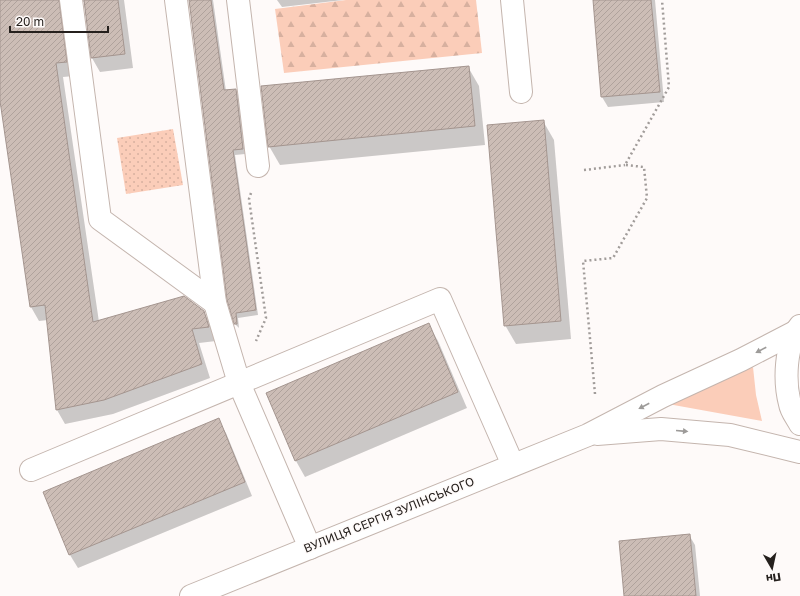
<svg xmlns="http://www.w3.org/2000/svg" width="800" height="596" font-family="'Golos Text',sans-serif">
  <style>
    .green { fill: #fbcdb9 }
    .forest { fill: url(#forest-firs) }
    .park { fill: url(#park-dots) }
    .shadow { fill: #0003 }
    .building { fill: url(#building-hatch); stroke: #a4958f }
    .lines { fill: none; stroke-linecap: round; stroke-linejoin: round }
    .minor-casing { stroke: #c4b5ae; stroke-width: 24 }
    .major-casing { stroke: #c4b5ae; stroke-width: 24 }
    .path { stroke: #a19c9a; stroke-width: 2.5; stroke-dasharray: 2 3; stroke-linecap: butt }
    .minor { stroke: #fff; stroke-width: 22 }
    .major { stroke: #fff; stroke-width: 22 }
    .oneway { fill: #9d9b99 }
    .labels { text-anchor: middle; stroke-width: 3; stroke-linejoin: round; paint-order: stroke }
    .street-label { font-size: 12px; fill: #25201d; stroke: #fefaf9 }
  </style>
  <defs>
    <pattern id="forest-firs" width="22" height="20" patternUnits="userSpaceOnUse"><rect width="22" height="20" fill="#fbcdb9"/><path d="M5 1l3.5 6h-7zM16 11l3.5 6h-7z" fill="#d7b09f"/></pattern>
    <pattern id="park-dots" width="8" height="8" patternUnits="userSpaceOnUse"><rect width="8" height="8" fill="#fbcdb9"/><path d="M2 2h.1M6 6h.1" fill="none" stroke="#d7b09f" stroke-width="1.8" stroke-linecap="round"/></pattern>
    <pattern id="building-hatch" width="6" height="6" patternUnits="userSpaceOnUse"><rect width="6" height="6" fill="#ccbdb6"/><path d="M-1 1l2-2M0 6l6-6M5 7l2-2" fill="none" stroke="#afa29c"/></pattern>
  </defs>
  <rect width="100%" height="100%" fill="#fefaf9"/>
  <polygon class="green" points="753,367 756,395 762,421 668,404"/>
  <polygon class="forest" points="346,0 476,0 482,53 284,73 275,9"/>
  <polygon class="park" points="173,129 183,185 126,194 117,138"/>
  <g class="shadow">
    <polygon points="0,0 124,0 133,68 100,72 92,58 84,2 77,2 74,76 63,77 99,322 203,311 212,326 216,341 199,343 210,378 113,414 65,424 57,410 48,320 39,321 31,307 0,94"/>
    <polygon points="190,0 213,0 226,91 236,90 238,95 245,154 235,155 258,315 238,318 239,328 235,324"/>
    <polygon points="277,0 343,0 282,7"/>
    <polygon points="594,0 655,0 664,102 608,107 602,97"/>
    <polygon points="468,67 479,86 485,145 280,165 269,146"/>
    <polygon points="543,121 554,140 571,339 516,344 505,325"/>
    <polygon points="428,324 438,341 467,408 305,477 296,461"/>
    <polygon points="218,420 226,433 252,496 78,568 70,555 44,492"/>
    <polygon points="689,535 695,545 700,596 625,596"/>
  </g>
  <g class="building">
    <polygon points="0,0 59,0 67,62 56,63 93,322 184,296 204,311 209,327 192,329 202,364 104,400 56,410 45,305 30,307 0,101"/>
    <polygon points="84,0 118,0 125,54 91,58"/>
    <polygon points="189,0 211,0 224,90 236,89 243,149 233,150 256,310 236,313 237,324 234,324 227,300"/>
    <polygon points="593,0 651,0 660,92 601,97"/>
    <polygon points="469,66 475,126 268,147 261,86"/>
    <polygon points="544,120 561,321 504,326 487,125"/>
    <polygon points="429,323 458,392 295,461 266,393"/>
    <polygon points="219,418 245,482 69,555 43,492"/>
    <polygon points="690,534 696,596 624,596 619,541"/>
  </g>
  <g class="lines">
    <defs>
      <g id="minor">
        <polyline points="71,0 100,219 215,303"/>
        <polyline points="176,0 215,303 239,383 310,548"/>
        <polyline points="238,0 258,166"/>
        <polyline points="512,0 521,92"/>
        <polyline points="597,434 661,429 730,435 800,452"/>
        <polyline points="31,470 440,299 513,465"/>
        <polyline points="191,596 588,435 663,396 741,360 795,332"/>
      </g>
      <path id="major" d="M 800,326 C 785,345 784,381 790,404 C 791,411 797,418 800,424"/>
    </defs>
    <use href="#minor" class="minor-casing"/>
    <use href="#major" class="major-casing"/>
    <g class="path">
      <polyline points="584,170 625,165"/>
      <polyline points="251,193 249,199 266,318 256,341"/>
      <polyline points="595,394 583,261 613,258 647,198 644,167 625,165 669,87 662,0"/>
    </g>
    <use href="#minor" class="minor"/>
    <use href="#major" class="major"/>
  </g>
  <defs><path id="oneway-solid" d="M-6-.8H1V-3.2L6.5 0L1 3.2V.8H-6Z"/></defs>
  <g class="oneway">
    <use href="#oneway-solid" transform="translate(761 350) rotate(152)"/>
    <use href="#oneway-solid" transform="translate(644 406) rotate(152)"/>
    <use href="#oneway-solid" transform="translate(682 431) rotate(5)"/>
  </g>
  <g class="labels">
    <g class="street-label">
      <text transform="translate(389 515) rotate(-22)" y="4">ВУЛИЦЯ СЕРГІЯ ЗУЛІНСЬКОГО</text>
    </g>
  </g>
  <g transform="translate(772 568) rotate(171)" stroke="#fefaf9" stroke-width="3" paint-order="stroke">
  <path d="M0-3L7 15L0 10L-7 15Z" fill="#25201d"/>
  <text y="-6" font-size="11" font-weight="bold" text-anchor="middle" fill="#25201d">Пн</text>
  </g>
  <path d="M10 26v6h98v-6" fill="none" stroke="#25201d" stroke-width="2"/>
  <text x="16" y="26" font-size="12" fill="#25201d" stroke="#fefaf9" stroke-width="3" paint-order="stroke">20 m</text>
</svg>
